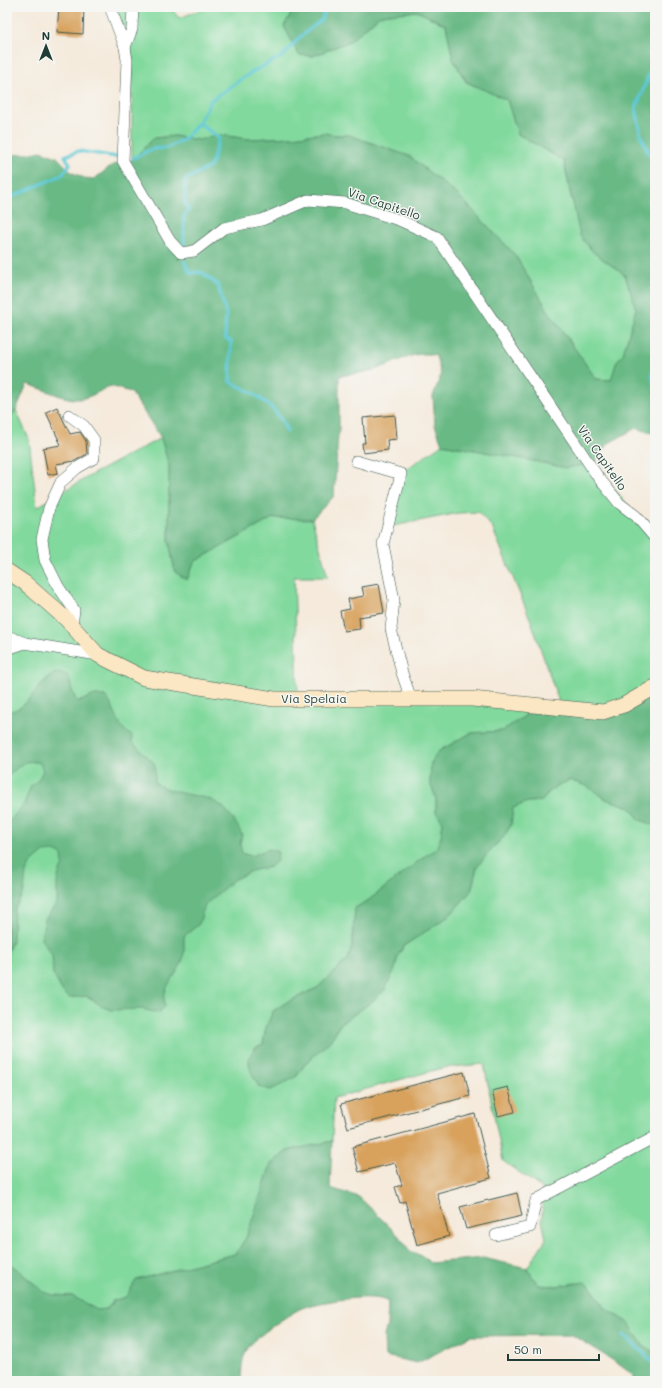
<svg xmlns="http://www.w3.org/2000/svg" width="662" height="1388" font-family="Mali,sans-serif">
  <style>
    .green { fill: #82d99e; stroke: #508b69 }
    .forest { fill: #69b985; stroke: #447b5c }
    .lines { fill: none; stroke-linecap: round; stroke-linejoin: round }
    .stream { stroke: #5dc9d4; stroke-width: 3.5 }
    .building { fill: #d8a25d }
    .street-casing { stroke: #3f574d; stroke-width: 12 }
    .secondary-casing { stroke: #3f574d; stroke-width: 16 }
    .street { stroke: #fff; stroke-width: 11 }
    .secondary { stroke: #fbe7c3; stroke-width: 15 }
    .labels { text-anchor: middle; stroke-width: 3; stroke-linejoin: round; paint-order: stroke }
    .street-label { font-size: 12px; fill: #1f3d34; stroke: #f6f6f2 }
  </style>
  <rect width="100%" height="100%" fill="#f6f6f2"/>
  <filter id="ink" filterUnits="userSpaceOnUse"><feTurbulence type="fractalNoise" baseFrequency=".025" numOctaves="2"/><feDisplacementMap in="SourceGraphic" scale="8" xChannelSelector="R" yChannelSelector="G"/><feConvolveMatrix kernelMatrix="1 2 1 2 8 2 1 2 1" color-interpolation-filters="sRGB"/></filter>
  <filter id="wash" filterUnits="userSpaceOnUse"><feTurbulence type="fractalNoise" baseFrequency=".012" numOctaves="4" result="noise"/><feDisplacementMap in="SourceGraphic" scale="16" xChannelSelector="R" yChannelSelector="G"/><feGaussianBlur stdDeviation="0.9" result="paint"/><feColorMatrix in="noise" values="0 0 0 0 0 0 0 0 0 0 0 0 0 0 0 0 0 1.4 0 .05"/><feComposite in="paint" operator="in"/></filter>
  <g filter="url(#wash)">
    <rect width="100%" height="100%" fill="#f5eadb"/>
    <g class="green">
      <polygon points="116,7 170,7 179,18 208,7 295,7 284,26 299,55 313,56 350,41 380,15 417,11 446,25 453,59 466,82 507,100 518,134 564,161 571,198 593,252 625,275 636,309 623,354 617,361 611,380 596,379 547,309 515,255 459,196 349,135 336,135 324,133 292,137 249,139 220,135 199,140 175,136 154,138 132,160 132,56"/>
      <polygon points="16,410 29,439 37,507 93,474 161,438 169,466 169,541 175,572 187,580 194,562 273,518 312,519 328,577 294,577 298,696 543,704 502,731 471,733 439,751 431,763 430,783 436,798 436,812 443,822 441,837 436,849 425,856 369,900 355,908 352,945 348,959 317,988 287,1002 273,1011 266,1028 263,1044 254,1048 296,1077 306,1063 331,1040 340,1024 370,1003 395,969 398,955 405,945 449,916 471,891 477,867 492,848 503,838 511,825 512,808 527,802 542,801 550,791 569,780 587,786 606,799 630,807 640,820 655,825 655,1352 644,1347 628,1322 606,1309 590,1286 574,1283 562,1286 537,1285 527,1268 546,1239 542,1220 543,1189 503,1161 484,1064 442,1068 334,1098 332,1141 287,1151 254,1218 246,1238 235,1254 137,1280 126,1297 112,1301 113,1302 106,1309 97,1310 72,1296 53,1295 44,1292 7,1261 7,422"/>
      <polygon points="442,444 529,460 566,468 594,463 655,540 655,686 614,707 561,708 531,621 492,527 478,512 459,513 388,527 405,470"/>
    </g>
    <g class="forest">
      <path d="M 295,7 L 655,7 L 655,434 L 636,428 L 609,443 L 594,463 L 566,468 L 529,460 L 442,444 L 435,425 L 433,396 L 441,375 L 436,356 C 415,348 394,365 374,370 C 363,373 351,374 339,376 L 339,434 L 338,435 L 334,496 L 312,519 L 273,518 L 194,562 L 187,580 L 175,572 L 169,541 L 169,466 L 161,438 L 131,392 L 110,386 C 101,390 93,396 84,398 C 69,403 43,388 27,384 L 16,410 L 7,422 L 7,155 L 26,154 L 41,151 L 57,157 L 71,172 L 84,178 L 94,179 L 113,165 L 132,160 L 154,138 L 175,136 L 199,140 L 220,135 L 249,139 L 292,137 L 324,133 L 336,135 L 349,135 L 409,156 L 459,196 L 515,255 L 547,309 L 596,379 L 611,380 L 617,361 L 623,354 L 636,309 L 625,275 L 593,252 L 580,236 L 564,161 L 518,134 L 507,100 L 467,82 L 453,59 L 446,25 L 417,11 L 380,15 L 350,41 L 313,56 L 299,55 L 284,26 Z"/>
      <path d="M 59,672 L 68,676 C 72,686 71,694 78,702 L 95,695 L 105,696 C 118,711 114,724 132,736 L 132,742 L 155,764 L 155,783 C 194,805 218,783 242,835 L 240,844 L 242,853 L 251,856 L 269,849 L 278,852 L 277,861 L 270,867 L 251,871 L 233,880 L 205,905 L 199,924 L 184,936 C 184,945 185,956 181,964 C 174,980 161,987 165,1006 L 159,1013 L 141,1009 L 112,1010 L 103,1007 L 87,996 L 69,998 L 62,991 L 53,974 L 52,955 L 41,939 L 45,919 L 57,903 L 57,883 L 59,873 L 63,865 L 62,855 L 54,851 L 44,852 L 30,864 L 26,872 L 24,892 L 14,910 L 13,939 L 7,954 L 7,824 L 24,804 L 31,786 L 38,780 L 43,771 L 40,763 C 22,758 20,767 7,777 L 7,712 C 32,709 36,679 59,672 Z"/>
      <path d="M 655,686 L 655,825 L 640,820 L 630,807 L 606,799 L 587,786 L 569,780 L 550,791 L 542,801 L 527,802 L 513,808 L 511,825 L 503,838 L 492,848 L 477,867 L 471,891 L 449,916 L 405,945 L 398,955 L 395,969 L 385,990 L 370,1003 L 340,1024 L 331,1040 L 306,1063 L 296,1077 L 271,1090 L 259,1087 C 250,1070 240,1055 263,1044 L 266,1028 L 273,1011 L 287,1002 L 317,988 L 348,959 L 352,945 L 355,908 L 369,900 L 425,856 L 436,849 L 441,837 L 443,822 L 436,812 L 436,798 L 430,783 L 431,763 L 439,751 L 471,733 L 502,731 L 543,704 L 614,707 Z"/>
      <path d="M 332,1141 L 330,1188 L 359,1197 L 398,1235 L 410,1251 L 424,1257 L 430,1263 L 483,1258 L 527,1268 L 538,1285 L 556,1286 L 585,1282 L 590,1286 L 606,1309 L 628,1322 L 644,1347 L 655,1352 L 655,1381 L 634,1381 L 632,1374 L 614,1361 L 572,1335 L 470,1336 L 417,1363 L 385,1356 L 384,1336 L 387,1325 L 388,1302 C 374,1292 318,1302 302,1308 C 290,1313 254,1338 248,1348 C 241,1358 242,1370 241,1381 L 7,1381 L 7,1261 L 44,1292 L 53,1295 L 72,1296 L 97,1310 L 106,1309 L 113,1303 L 112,1301 L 126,1297 L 136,1280 L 235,1254 L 246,1238 L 271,1164 L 287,1151 Z"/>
    </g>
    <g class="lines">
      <g class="stream">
        <polyline points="655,59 636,108 641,136 655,167"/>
        <polyline points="133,158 152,149 167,148 184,139 199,123"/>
        <polyline points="7,199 62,175 70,164 65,156 79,151 117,157"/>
        <polyline points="184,244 184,216 189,210 185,204 185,180 211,166 219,138 199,123 211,100 252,72 283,56 299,38 321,20 327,7"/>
        <path d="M 184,261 L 190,273 L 201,272 L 218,285 L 226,314 L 225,338 L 231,341 L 230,382 C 254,392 279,407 287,432"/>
        <polyline points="655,364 652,375 655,388"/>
        <polyline points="624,1335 655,1364"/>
      </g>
    </g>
    <g id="blocks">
      <g class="building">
        <polygon points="59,7 84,7 83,34 57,32"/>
        <polygon points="57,407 70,434 80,432 86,441 87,454 75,461 56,464 58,473 48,475 43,448 61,445 46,412"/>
        <polygon points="395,415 397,439 387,440 388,450 363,453 362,443 365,443 363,418"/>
        <polygon points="379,584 384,613 359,617 360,629 344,631 340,611 350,609 348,599 364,596 362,587"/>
        <polygon points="464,1072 470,1096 348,1128 341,1104"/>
        <polygon points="508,1087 515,1112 498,1116 492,1091"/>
        <polygon points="475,1114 491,1178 437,1193 449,1236 417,1245 405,1201 400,1203 395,1187 402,1185 395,1163 359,1172 352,1147"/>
        <polygon points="517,1193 522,1216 466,1229 460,1207"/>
      </g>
    </g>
  </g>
  <g filter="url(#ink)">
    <use href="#blocks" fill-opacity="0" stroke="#3f574d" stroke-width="1"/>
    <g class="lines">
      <defs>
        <g id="street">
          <polyline points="110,7 125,47 127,60 123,161 170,241 181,253 194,251 224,228 262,220 308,200 345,203 399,220 437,237 598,477 619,503 636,516 655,538"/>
          <polyline points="125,47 132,29 133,7"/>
          <polyline points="69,415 84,426 94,440 94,458 77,468 61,482 49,508 42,539 45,560 58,586 74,610 72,625"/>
          <polyline points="356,461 401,474 383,544 394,600 391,629 402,673 411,699"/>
          <polyline points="7,636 25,643"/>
          <polyline points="7,649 25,643 98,655"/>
          <polyline points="496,1235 530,1227 536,1200 655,1137"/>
        </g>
        <polyline id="secondary" points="7,571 25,583 66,619 98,655 144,678 274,699 472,699 603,712 624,705 655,687"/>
      </defs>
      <use href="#street" class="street-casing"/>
      <use href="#secondary" class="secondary-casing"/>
      <use href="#street" class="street"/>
      <use href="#secondary" class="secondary"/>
    </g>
  </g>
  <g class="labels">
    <g class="street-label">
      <text transform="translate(384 204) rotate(19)" y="4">Via Capitello</text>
      <text transform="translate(602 458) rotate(55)" y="4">Via Capitello</text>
      <text x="314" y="703">Via Spelaia</text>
    </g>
  </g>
  <rect width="662" height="1388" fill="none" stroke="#f6f6f2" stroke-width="24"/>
  <g transform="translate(46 46)" stroke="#f6f6f2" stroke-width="3" paint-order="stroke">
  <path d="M0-3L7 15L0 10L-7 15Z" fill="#1f3d34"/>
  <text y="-6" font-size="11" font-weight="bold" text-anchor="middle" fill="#1f3d34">N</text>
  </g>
  <path d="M508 1354v6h91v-6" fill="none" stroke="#1f3d34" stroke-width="2"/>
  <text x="514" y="1354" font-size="12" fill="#1f3d34" stroke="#f6f6f2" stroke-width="3" paint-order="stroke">50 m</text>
</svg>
